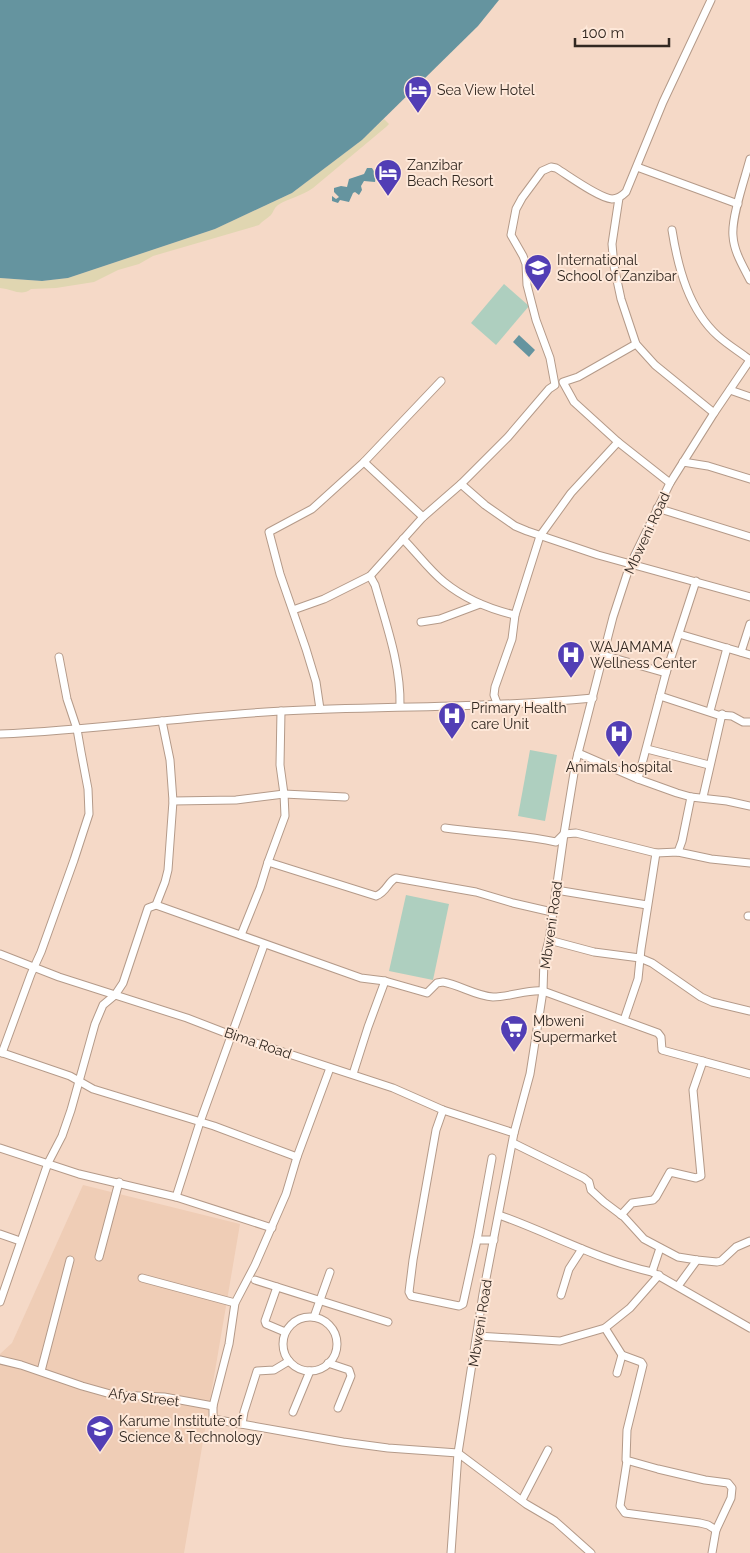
<svg xmlns="http://www.w3.org/2000/svg" width="750" height="1553" font-family="Raleway,sans-serif">
  <style>
    .built { fill: #efcdb6 }
    .green { fill: #aecfbf }
    .sand { fill: #e0d6b1 }
    .water { fill: #65949f }
    .lines { fill: none; stroke-linecap: round; stroke-linejoin: round }
    .minor-casing { stroke: #b49a89; stroke-width: 9 }
    .minor { stroke: #fff; stroke-width: 7 }
    .labels { text-anchor: middle; stroke-width: 4; stroke-linejoin: round; paint-order: stroke }
    .poi-label { font-size: 14px; fill: #322821; stroke: #fee8d9; text-anchor: start }
    .street-label { font-size: 14px; fill: #322821; stroke: #fee8d9 }
  </style>
  <rect width="100%" height="100%" fill="#f5d9c7"/>
  <polygon class="built" points="83,1185 240,1224 184,1553 0,1553 0,1354 12,1343"/>
  <g class="green">
    <polygon points="504,284 529,306 496,345 471,323"/>
    <polygon points="530,750 557,755 545,821 518,816"/>
    <polygon points="406,895 449,904 433,980 389,971"/>
  </g>
  <path class="sand" d="M 384,119 L 389,124 L 386,127 L 313,188 C 302,196 289,198 278,205 C 274,208 274,211 271,215 C 268,218 262,221 259,225 L 153,256 L 139,264 L 118,270 L 94,282 L 56,288 L 31,289 C 21,297 13,289 0,288 L 0,278 L 42,281 L 68,278 L 215,229 L 292,193 L 362,140 Z"/>
  <g class="water">
    <polygon points="0,0 499,0 478,26 362,140 292,193 215,229 68,278 42,281 0,278"/>
    <polygon points="367,168 372,168 376,175 375,182 364,181 361,186 362,190 359,195 355,192 353,193 349,202 340,200 338,203 332,201 332,196 336,199 339,197 334,192 334,188 341,186 347,187 349,179 364,174"/>
    <polygon points="519,335 535,350 529,357 513,342"/>
  </g>
  <g class="lines">
    <defs>
      <g id="minor">
        <path d="M 750,159 C 745,178 731,218 733,236 C 734,252 743,266 750,280"/>
        <polyline points="637,167 738,204"/>
        <polyline points="619,198 612,244 614,266 621,299 636,344 655,365 714,413"/>
        <path d="M 672,230 C 678,268 689,310 718,336 C 728,345 740,352 750,360"/>
        <polyline points="636,344 578,377 563,382 574,402 618,442 670,483"/>
        <polyline points="730,390 750,397"/>
        <polyline points="364,462 423,517"/>
        <polyline points="683,462 708,466 750,479"/>
        <polyline points="461,484 485,505 515,526 527,531 598,555 750,597"/>
        <polyline points="657,508 750,537"/>
        <path d="M 403,539 C 417,553 429,570 444,582 C 465,599 489,609 515,615"/>
        <path d="M 370,576 L 375,585 C 386,624 401,665 400,706"/>
        <path d="M 293,610 L 324,599 L 370,576 L 423,517 L 461,484 L 508,437 L 549,389 L 555,385 L 550,358 L 536,320 L 527,285 L 526,264 L 523,256 L 511,235 L 516,209 L 522,198 L 542,171 L 551,167 L 556,168 C 569,176 599,198 612,199 C 618,199 622,196 626,192 L 663,102 L 711,0"/>
        <polyline points="421,622 440,619 480,604"/>
        <polyline points="679,634 750,655"/>
        <polyline points="741,652 750,624"/>
        <polyline points="603,655 666,673"/>
        <polyline points="660,696 718,715 732,716 743,722 750,722"/>
        <polyline points="497,703 494,695 495,687 512,639 515,615 540,536 571,493 618,442"/>
        <polyline points="320,709 316,682 306,649 280,574 269,532 312,509 364,462 441,381"/>
        <path d="M 281,711 L 280,765 L 284,794 L 285,816 L 268,862 L 376,896 C 387,892 388,881 396,878 L 476,892 L 513,903 L 552,912"/>
        <polyline points="710,711 727,648"/>
        <path d="M 0,734 C 95,730 188,716 283,711 C 386,706 490,708 593,698"/>
        <polyline points="647,749 709,765"/>
        <polyline points="578,753 638,779 677,793 691,797 727,801 750,806"/>
        <polyline points="638,779 666,673 696,581"/>
        <polyline points="703,797 722,714"/>
        <polyline points="173,801 236,800 284,794 345,797"/>
        <path d="M 445,828 C 482,833 519,834 556,842 L 564,834 L 576,833 L 656,853 L 678,852 L 711,859 L 750,863"/>
        <polyline points="678,852 682,841 691,797"/>
        <polyline points="556,890 647,905"/>
        <path d="M 156,905 L 361,978 L 385,981 L 427,993 L 437,983 L 443,982 C 460,985 476,996 493,997 C 510,997 529,989 543,991 L 658,1033 L 661,1037 L 662,1050 L 750,1074"/>
        <polyline points="748,916 750,916"/>
        <polyline points="241,935 260,888 268,862"/>
        <polyline points="549,940 594,952 640,958 652,963 701,997 712,1002 750,1011"/>
        <polyline points="0,954 59,977 187,1018 231,1035 393,1088 443,1110 514,1133"/>
        <polyline points="624,1020 638,979 641,949 656,853"/>
        <polyline points="0,1052 70,1076 93,1089 214,1126 297,1157"/>
        <polyline points="2,1053 31,974 41,952 74,860 89,814 88,789 81,752 77,729 67,699 59,657"/>
        <polyline points="353,1074 368,1027 385,981"/>
        <polyline points="443,1110 436,1130 413,1260 409,1292 411,1296 459,1306 463,1304 477,1240 494,1240"/>
        <polyline points="513,1143 584,1178 589,1182 591,1190 604,1202 624,1217 644,1239 678,1257 697,1260 717,1262 721,1261 736,1247 750,1241"/>
        <polyline points="0,1148 79,1174 176,1197 272,1228"/>
        <polyline points="176,1197 200,1122 264,945"/>
        <path d="M 499,1215 C 550,1233 598,1260 652,1272 L 750,1328"/>
        <polyline points="621,1215 632,1203 653,1200 656,1197 670,1172 696,1178 701,1176 693,1090 703,1061"/>
        <polyline points="0,1234 20,1241"/>
        <polyline points="477,1240 492,1158"/>
        <polyline points="99,1257 119,1182"/>
        <polyline points="652,1272 660,1248"/>
        <polyline points="142,1278 235,1303"/>
        <polyline points="255,1280 388,1322"/>
        <polyline points="678,1286 697,1260"/>
        <polyline points="277,1287 265,1321 266,1324 285,1332"/>
        <polyline points="561,1295 569,1269 582,1249"/>
        <polyline points="0,1302 48,1163 62,1136 71,1110 95,1024 103,1005 115,995 123,983 148,908 156,905 165,882 168,870 173,801 170,760 162,721"/>
        <polyline points="314,1317 330,1272"/>
        <circle cx="310" cy="1344" r="27"/>
        <polyline points="605,1328 622,1355 641,1362 643,1365 627,1430 626,1460 658,1469 705,1480 728,1483 732,1488 731,1498 716,1530 712,1553"/>
        <polyline points="477,1336 560,1341 605,1328 630,1308 659,1275"/>
        <polyline points="0,1360 21,1365 82,1386 114,1395 164,1397 213,1406 213,1419 343,1442 388,1448 458,1453 526,1504 555,1521 591,1553"/>
        <polyline points="328,1363 349,1370 351,1376 338,1408"/>
        <polyline points="41,1371 70,1260"/>
        <polyline points="617,1373 622,1355"/>
        <polyline points="213,1406 229,1344 235,1303 255,1265 286,1194 297,1157 330,1068"/>
        <polyline points="293,1412 310,1371"/>
        <polyline points="242,1424 244,1412 257,1371 274,1370 289,1361"/>
        <polyline points="627,1461 620,1506 625,1513 700,1523 708,1525 716,1530"/>
        <polyline points="522,1500 548,1450"/>
        <polyline points="451,1553 458,1453 483,1294 514,1133 530,1074 543,991 544,959 549,940 564,834 576,761 613,617 630,565 670,483 714,413 750,360"/>
      </g>
    </defs>
    <use href="#minor" class="minor-casing"/>
    <use href="#minor" class="minor"/>
  </g>
  <defs>
    <symbol id="hotel-pin" viewBox="-11 -11 22 30"><path d="M0 17L-7.5 6A9.5 9.5 0 1 1 7.5 6Z" fill="#523eb5" stroke="#fee8d9"/><path d="M-6-4.5h1.5V1H6V5H4.5V3h-9V5H-6ZM-4 0a1.8 1.8 0 1 1 3.6 0ZM.5 0V-2.5h3Q6-2.5 6 0Z" fill="#fff"/></symbol>
    <symbol id="school-pin" viewBox="-11 -11 22 30"><path d="M0 17L-7.5 6A9.5 9.5 0 1 1 7.5 6Z" fill="#523eb5" stroke="#fee8d9"/><path d="M0-5L7-2L0 1L-7-2ZM-4 1L0 2.5L4 1V4Q0 6-4 4Z" fill="#fff"/></symbol>
    <symbol id="hospital-pin" viewBox="-11 -11 22 30"><path d="M0 17L-7.5 6A9.5 9.5 0 1 1 7.5 6Z" fill="#523eb5" stroke="#fee8d9"/><path d="M-5-5h3v3.5h4V-5h3V5h-3V1.5h-4V5h-3Z" fill="#fff"/></symbol>
    <symbol id="supermarket-pin" viewBox="-11 -11 22 30"><path d="M0 17L-7.5 6A9.5 9.5 0 1 1 7.5 6Z" fill="#523eb5" stroke="#fee8d9"/><path d="M-6-5.5h2.5l.6 2H6L4.5 2H-2.5L-4.4-4H-6ZM-1.5 3.2a1.3 1.3 0 1 0 .1 0ZM3 3.2a1.3 1.3 0 1 0 .1 0Z" fill="#fff"/></symbol>
    <symbol id="university-pin" viewBox="-11 -11 22 30"><path d="M0 17L-7.5 6A9.5 9.5 0 1 1 7.5 6Z" fill="#523eb5" stroke="#fee8d9"/><path d="M0-5L7-2L0 1L-7-2ZM-4 1L0 2.5L4 1V4Q0 6-4 4Z" fill="#fff"/></symbol>
  </defs>
  <g fill-rule="evenodd">
    <use href="#hotel-pin" x="402" y="74" width="32" height="43"/>
    <use href="#hotel-pin" x="372" y="157" width="32" height="43"/>
    <use href="#school-pin" x="522" y="252" width="32" height="43"/>
    <use href="#hospital-pin" x="555" y="639" width="32" height="43"/>
    <use href="#hospital-pin" x="436" y="700" width="32" height="43"/>
    <use href="#hospital-pin" x="603" y="718" width="32" height="43"/>
    <use href="#supermarket-pin" x="498" y="1013" width="32" height="43"/>
    <use href="#university-pin" x="84" y="1413" width="32" height="43"/>
  </g>
  <g class="labels">
    <g class="poi-label">
      <text x="437" y="95">Sea View Hotel</text>
      <text x="407" y="170">Zanzibar<tspan x="407" dy="16">Beach Resort</tspan></text>
      <text x="557" y="265">International<tspan x="557" dy="16">School of Zanzibar</tspan></text>
      <text x="590" y="652">WAJAMAMA<tspan x="590" dy="16">Wellness Center</tspan></text>
      <text x="471" y="713">Primary Health<tspan x="471" dy="16">care Unit</tspan></text>
      <text x="619" y="772" text-anchor="middle">Animals hospital</text>
      <text x="533" y="1026">Mbweni<tspan x="533" dy="16">Supermarket</tspan></text>
      <text x="119" y="1426">Karume Institute of<tspan x="119" dy="16">Science &amp; Technology</tspan></text>
    </g>
    <g class="street-label">
      <text transform="translate(647 533) rotate(-65)" y="5">Mbweni Road</text>
      <text transform="translate(551 925) rotate(-82)" y="5">Mbweni Road</text>
      <text transform="translate(258 1043) rotate(19)" y="5">Bima Road</text>
      <text transform="translate(480 1323) rotate(-81)" y="5">Mbweni Road</text>
      <text transform="translate(144 1397) rotate(7)" y="5">Afya Street</text>
    </g>
  </g>
  <path d="M575 38v8h94v-8" fill="none" stroke="#322821" stroke-width="2.5"/>
  <text x="582" y="38" font-size="15" fill="#322821" stroke="#fee8d9" stroke-width="4" paint-order="stroke">100 m</text>
</svg>
